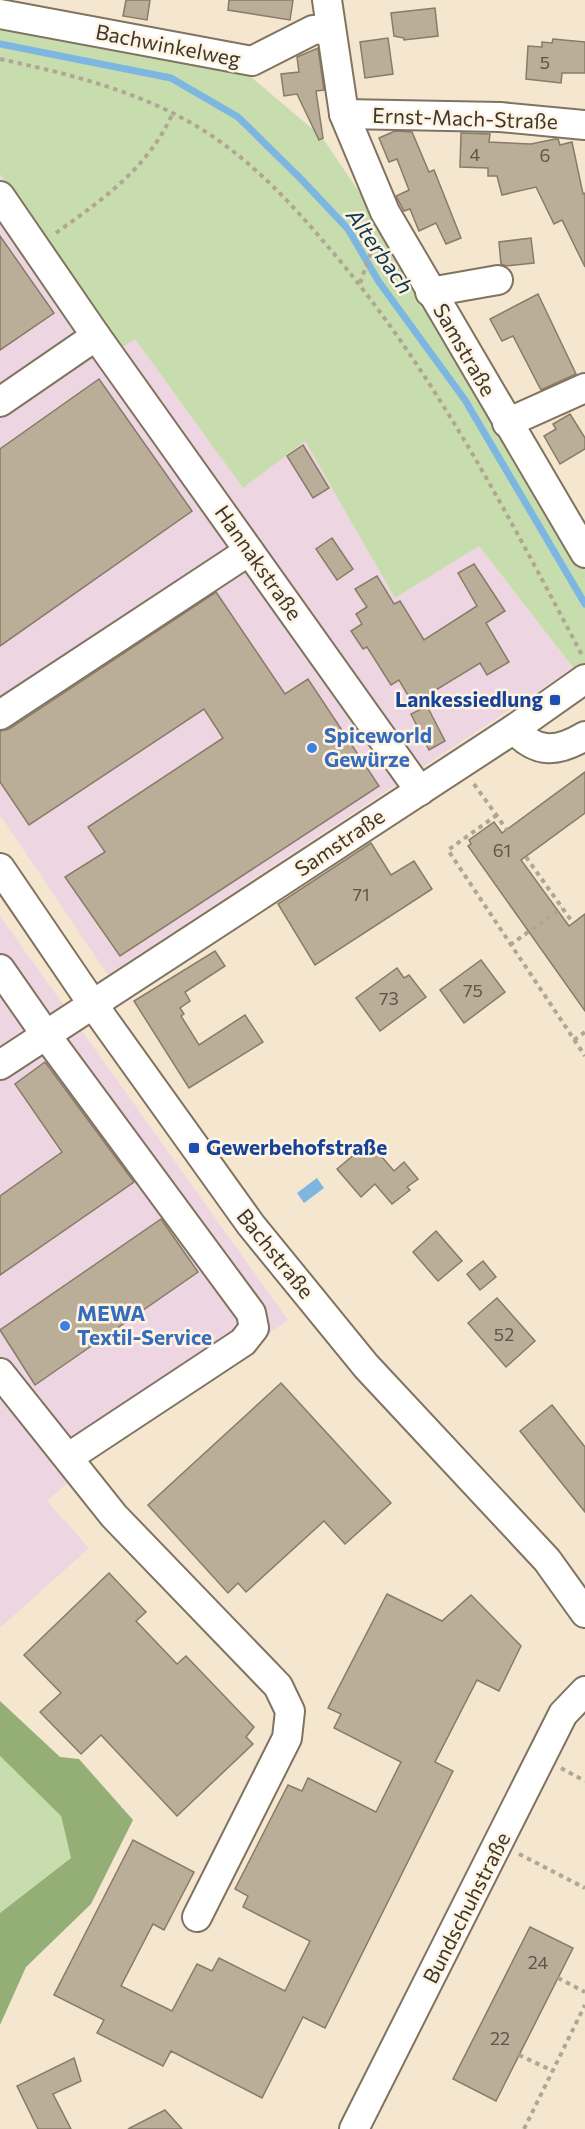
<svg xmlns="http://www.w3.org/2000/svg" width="585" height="2129" font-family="Commissioner,sans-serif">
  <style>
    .industrial { fill: #edd6e2 }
    .green { fill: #c7ddae }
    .forest { fill: #94af75 }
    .water { fill: #7db7e1 }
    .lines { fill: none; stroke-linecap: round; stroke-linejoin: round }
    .stream { stroke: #7db7e1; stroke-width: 7 }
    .building { fill: #bbae98; stroke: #887b67; stroke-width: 1.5 }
    .minor-casing { stroke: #80735f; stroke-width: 32 }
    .path { stroke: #b1a694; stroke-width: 4; stroke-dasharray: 4.5 4.5; stroke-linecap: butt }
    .minor { stroke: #fff; stroke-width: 28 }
    .transit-dot { fill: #1a4fb4; stroke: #fff3e1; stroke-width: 2 }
    .shop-dot { fill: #3f7fe0; stroke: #fff3e1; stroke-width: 2 }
    .labels { text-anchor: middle; stroke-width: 5; stroke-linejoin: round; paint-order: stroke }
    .number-label { font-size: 18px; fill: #5c5548 }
    .street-label { font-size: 21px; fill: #3d372e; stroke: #fff3e1 }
    .transit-label { font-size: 21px; font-weight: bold; fill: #164399; stroke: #fff3e1; text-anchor: end }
    .shop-label { font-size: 21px; font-weight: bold; fill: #366cbe; stroke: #fff3e1; text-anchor: start }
    .water-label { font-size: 22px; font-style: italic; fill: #083753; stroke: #fff3e1 }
  </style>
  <rect width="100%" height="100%" fill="#f4e6cf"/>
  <g class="industrial">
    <polygon points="0,174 120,348 135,339 243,488 305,441 395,598 479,546 573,668 108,975 0,815"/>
    <polygon points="0,916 288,1320 93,1460 47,1501 89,1548 0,1628"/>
  </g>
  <g class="green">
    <polygon points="0,19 251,77 322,137 376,217 585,570 585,683 479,546 395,598 305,441 243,488 135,339 120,349 0,174"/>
    <polygon points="0,1756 61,1816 71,1858 0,1913"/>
  </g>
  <polygon class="forest" points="0,1701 60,1757 79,1759 133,1820 91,1904 26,1967 0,2025 0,1913 71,1858 61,1816 0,1756"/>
  <polygon class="water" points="317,1178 324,1188 304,1203 297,1193"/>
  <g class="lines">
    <polyline class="stream" points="0,44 171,78 238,117 301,179 348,229 379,282 465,400 585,604"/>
  </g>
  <g class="building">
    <polygon points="126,0 150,0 147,20 123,16"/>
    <polygon points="229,0 293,0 290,20 228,10"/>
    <polygon points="435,8 438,36 404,40 404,38 394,36 391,13"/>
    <polygon points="388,38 393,74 365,78 360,42"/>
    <polygon points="553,39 585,42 585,73 562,73 561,83 526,79 528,46 542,47 542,42 552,43"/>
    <polygon points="318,48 324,90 316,91 323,138 319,140 297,94 284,96 281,74 299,72 297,57"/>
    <polygon points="395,131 412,132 429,172 434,170 461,238 446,244 436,223 419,231 410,209 404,211 396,196 409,190 397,159 389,162 379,138"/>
    <polygon points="461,133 490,134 489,142 531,144 555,139 558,139 560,145 572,142 583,194 585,193 585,267 562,220 554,224 536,187 502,195 497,176 488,176 488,168 460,167"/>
    <polygon points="0,236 54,313 0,350"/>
    <polygon points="531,238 534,263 506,266 501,264 499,242"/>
    <polygon points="538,294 576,374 541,390 513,336 502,341 490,319"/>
    <polygon points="99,379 192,511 0,646 0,449"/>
    <polygon points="570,414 585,438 585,449 560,464 544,436 556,429 553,424"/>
    <polygon points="303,445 329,488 313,498 287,456"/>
    <polygon points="332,538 353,569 337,580 316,549"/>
    <polygon points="474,564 505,611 486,623 509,662 487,675 480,663 413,704 399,680 391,685 367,647 363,649 351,631 362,624 356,614 367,607 355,589 377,576 394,604 400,601 424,640 477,606 458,573"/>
    <polygon points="216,592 285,694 308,679 379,786 120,956 65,877 105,852 88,827 223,738 204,709 29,825 0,782 0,731 9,729"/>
    <polygon points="427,706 445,741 429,750 411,714"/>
    <polygon points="585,772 585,813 521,860 569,926 585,914 585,1011 468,846 471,844 469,840 494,822 502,833"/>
    <polygon points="371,843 391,875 414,861 432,889 315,965 278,904"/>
    <polygon points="215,951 225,966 185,992 190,1001 180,1008 184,1014 181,1016 199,1045 245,1015 263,1042 189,1088 134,1001"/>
    <polygon points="481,960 505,992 464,1023 440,990"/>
    <polygon points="397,968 404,978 409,975 426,997 380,1031 356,998"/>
    <polygon points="45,1062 134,1182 0,1275 0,1196 62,1152 15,1084"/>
    <polygon points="369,1142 394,1171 404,1162 418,1179 407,1187 410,1190 392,1204 375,1184 361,1197 337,1169"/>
    <polygon points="161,1219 198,1272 35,1385 0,1330"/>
    <polygon points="436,1231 462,1261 438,1281 413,1252"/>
    <polygon points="483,1261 496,1277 480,1290 467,1274"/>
    <polygon points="497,1298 535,1341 506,1367 468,1323"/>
    <polygon points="281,1383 391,1503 345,1544 324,1521 246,1592 238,1583 228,1593 148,1505"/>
    <polygon points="552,1405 585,1447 585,1512 520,1431"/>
    <polygon points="109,1573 146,1612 136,1621 177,1664 186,1656 254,1727 246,1737 253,1744 177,1816 101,1735 81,1754 40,1712 61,1693 24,1655"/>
    <polygon points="387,1594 442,1621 471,1595 521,1646 499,1691 477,1680 435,1762 453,1771 325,2028 303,2017 262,2098 171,2051 163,2066 97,2033 104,2020 54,1995 133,1840 194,1872 164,1930 153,1924 121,1986 172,2011 197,1964 212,1971 219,1958 285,1991 310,1941 243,1907 248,1896 235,1889 288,1785 302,1791 308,1778 376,1812 401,1762 334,1728 341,1714 328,1708"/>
    <polygon points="530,1927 573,1948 496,2101 453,2079"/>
    <polygon points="74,2058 81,2081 53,2094 71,2129 38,2129 17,2086"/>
    <polygon points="165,2110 182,2129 128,2129"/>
  </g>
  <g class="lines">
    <defs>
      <g id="minor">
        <polyline points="327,0 344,114 385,212 585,553"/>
        <polyline points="0,14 252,61 313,30 330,29"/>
        <polyline points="344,114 500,117 585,125"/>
        <polyline points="0,196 96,336 420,791"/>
        <polyline points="430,292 498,280"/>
        <polyline points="0,402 96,336"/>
        <polyline points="507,423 585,388"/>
        <polyline points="0,715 249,551"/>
        <path d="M 514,729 C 537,755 558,752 585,736"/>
        <polyline points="0,868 94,1006 251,1225 366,1366 547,1560 585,1613"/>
        <polyline points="0,969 46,1035 251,1313 254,1328 243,1342 69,1457"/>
        <polyline points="0,1065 514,729 585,679"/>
        <polyline points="0,1373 114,1516 278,1686 290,1711 287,1738 197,1917"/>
        <polyline points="354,2129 563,1714 585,1691"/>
      </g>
    </defs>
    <use href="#minor" class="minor-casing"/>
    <g class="path">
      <path d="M 0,59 C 74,75 148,93 212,136 C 255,165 290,202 324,242 C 431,365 507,513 583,657"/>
      <path d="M 56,233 C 103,199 146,170 172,115"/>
      <polyline points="360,283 375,241"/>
      <polyline points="474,784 507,830"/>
      <polyline points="497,815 448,850 585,1056"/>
      <polyline points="526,857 573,923"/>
      <polyline points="510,945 562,908"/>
      <polyline points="574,1040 585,1032"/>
      <polyline points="561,1768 585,1781"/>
      <polyline points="519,1854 585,1888"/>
      <polyline points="558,1978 585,1992"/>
      <polyline points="519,2055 553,2071"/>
      <polyline points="524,2129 585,2005"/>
    </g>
    <use href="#minor" class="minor"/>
  </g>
  <g class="transit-dot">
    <rect x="549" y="694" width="12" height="12" rx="3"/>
    <rect x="188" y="1142" width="12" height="12" rx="3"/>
  </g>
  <g class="shop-dot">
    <circle cx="312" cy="748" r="6"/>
    <circle cx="65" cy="1326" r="6"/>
  </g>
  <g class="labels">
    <g class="number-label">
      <text x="545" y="69">5</text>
      <text x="475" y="161">4</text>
      <text x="545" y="162">6</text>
      <text x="502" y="857">61</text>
      <text x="361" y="901">71</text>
      <text x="473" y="997">75</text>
      <text x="389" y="1005">73</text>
      <text x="504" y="1341">52</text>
      <text x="538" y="1969">24</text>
      <text x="500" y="2045">22</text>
    </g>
    <g class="street-label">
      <text transform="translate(168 46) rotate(11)" y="7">Bachwinkelweg</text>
      <text transform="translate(465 119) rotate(2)" y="7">Ernst-Mach-Straße</text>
      <text transform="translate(464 350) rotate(60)" y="7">Samstraße</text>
      <text transform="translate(258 563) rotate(55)" y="7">Hannakstraße</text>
      <text transform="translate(340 843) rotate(-34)" y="7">Samstraße</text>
      <text transform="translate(275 1254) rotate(51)" y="7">Bachstraße</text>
      <text transform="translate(467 1908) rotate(-63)" y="7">Bundschuhstraße</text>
    </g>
    <g class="transit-label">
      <text x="543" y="707">Lankessiedlung</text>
      <text x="206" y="1155" text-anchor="start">Gewerbehofstraße</text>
    </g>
    <g class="shop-label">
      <text x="324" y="743">Spiceworld<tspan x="324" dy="24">Gewürze</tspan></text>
      <text x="77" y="1321">MEWA<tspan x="77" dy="24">Textil-Service</tspan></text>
    </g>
    <g class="water-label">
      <text transform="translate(380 251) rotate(55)" y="8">Alterbach</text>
    </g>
  </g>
</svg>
